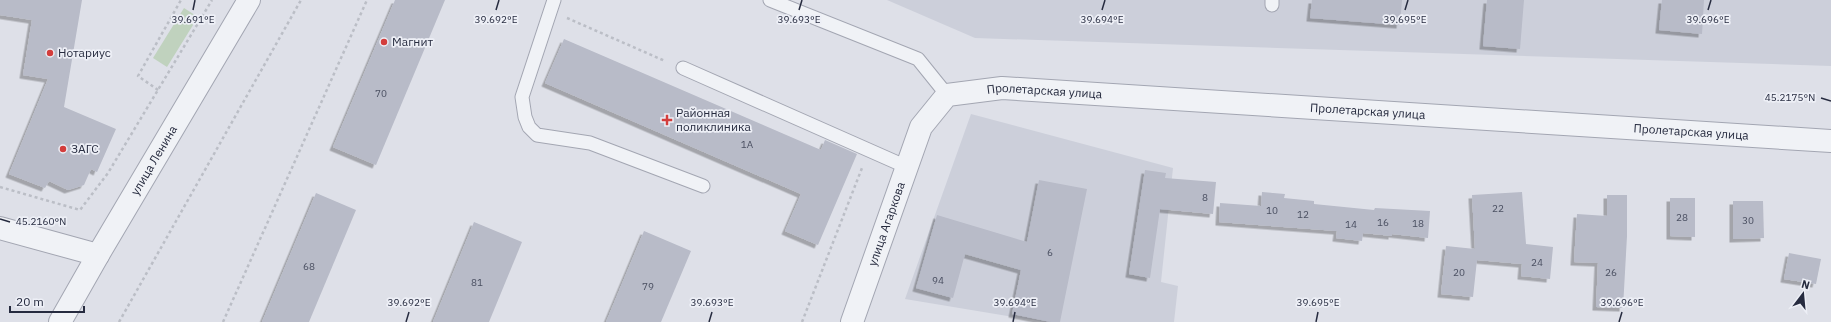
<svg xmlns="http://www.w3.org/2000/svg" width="1831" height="322" font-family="'IBM Plex Sans',sans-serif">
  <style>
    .built { fill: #cccfda }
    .green { fill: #c0d2be }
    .building { fill: #b8bbc8; filter: url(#shadow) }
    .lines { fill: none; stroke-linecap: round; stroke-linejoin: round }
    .service-casing { stroke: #a3a6b2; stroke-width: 15 }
    .tertiary-casing { stroke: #a3a6b2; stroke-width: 24 }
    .path { stroke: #bbbec6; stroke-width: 2.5; stroke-dasharray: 3 3; stroke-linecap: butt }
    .service { stroke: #f0f2f6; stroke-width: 13 }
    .tertiary { stroke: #f0f2f6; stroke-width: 22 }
    .ticks { fill: none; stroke: #262b3f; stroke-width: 1.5 }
    .poi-dot { fill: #d33d3c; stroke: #edeff6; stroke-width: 1.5 }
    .labels { text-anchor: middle; stroke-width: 3.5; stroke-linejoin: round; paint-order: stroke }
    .number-label { font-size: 10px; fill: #4a4f61 }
    .poi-label { font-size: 12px; fill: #262b3f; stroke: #edeff6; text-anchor: start }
    .street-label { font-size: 12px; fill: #262b3f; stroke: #edeff6 }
    .ticks-label { font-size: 10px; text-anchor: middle; fill: #262b3f; stroke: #edeff6; stroke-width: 3.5; stroke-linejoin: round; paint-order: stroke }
  </style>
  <defs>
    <filter id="shadow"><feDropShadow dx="-3.5" dy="3.5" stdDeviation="0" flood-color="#0004"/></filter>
  </defs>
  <rect width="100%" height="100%" fill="#dee0e8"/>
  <g class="built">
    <polygon points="887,0 1831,0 1831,66 975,38"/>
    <polygon points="971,114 1173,168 1161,282 1178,286 1174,322 1044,322 905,299"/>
  </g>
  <polygon class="green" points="184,8 198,17 167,67 153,58"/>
  <g class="building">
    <polygon points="0,0 82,0 64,107 116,129 97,172 91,169 84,185 68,190 49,181 45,188 9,174 48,79 23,75 32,20 0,15"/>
    <polygon points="395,0 445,0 376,165 333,147"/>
    <polygon points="1312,0 1402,0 1400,25 1310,18"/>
    <polygon points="1487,0 1524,0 1520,49 1483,46"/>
    <polygon points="1662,0 1704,0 1702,34 1659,30"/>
    <polygon points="564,39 821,150 825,140 857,154 818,245 785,231 801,194 545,83"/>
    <polygon points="1145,170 1166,173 1165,178 1216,182 1213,214 1160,209 1150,278 1129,274"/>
    <polygon points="1039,180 1087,189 1060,322 1051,322 1012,314 1021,270 965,254 953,298 916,288 937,215 1027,242"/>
    <polygon points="1262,192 1285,194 1284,198 1314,201 1314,204 1374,210 1375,208 1430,211 1428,238 1392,234 1392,236 1363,233 1362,241 1336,238 1337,231 1219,222 1220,203 1261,206"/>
    <polygon points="1522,192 1526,244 1553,247 1550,279 1521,276 1522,264 1477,260 1473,297 1441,294 1446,246 1475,249 1472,195"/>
    <polygon points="316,193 356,210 309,322 262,322"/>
    <polygon points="1607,195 1627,195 1627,236 1623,308 1596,307 1598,263 1574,262 1577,214 1607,216"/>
    <polygon points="1670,198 1695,198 1695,237 1670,236"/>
    <polygon points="1733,201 1763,201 1764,238 1733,239"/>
    <polygon points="474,222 522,242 489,322 433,322"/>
    <polygon points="644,231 691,251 661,322 606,322"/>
    <polygon points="1789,253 1821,259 1816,284 1784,279"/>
  </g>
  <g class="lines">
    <defs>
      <g id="service">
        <polyline points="554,0 522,97 525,117 529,127 537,135 590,143 703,186"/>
        <polyline points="770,0 918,59 947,95"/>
        <polyline points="1272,5 1272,0"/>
        <polyline points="683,68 907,167"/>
      </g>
      <g id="tertiary">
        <polyline points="0,228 98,255"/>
        <path id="s1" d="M 60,322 L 98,255 L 249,0"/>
        <path id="s2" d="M 852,322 L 921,127 L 947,95 L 1002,88 L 1831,141"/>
      </g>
    </defs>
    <use href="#service" class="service-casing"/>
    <use href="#tertiary" class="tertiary-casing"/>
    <g class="path">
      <polyline points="567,18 665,61"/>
      <polyline points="158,90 138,76 181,0"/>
      <polyline points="0,187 80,210 108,173 212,0"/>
      <polyline points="119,322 301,0"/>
      <polyline points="223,322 367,0"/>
      <polyline points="802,322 862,168"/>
    </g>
    <use href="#service" class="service"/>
    <use href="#tertiary" class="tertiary"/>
  </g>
  <path class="ticks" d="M 193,10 L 195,0M 496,10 L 499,0M 799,10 L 802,0M 1102,10 L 1105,0M 1405,10 L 1408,0M 1708,10 L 1711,0M 1821,98 L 1831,101M 0,219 L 10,222M 406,322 L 409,312M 709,322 L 712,312M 1013,322 L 1015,312M 1316,322 L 1318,312M 1619,322 L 1622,312"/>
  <g class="poi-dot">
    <circle cx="384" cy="42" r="4"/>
    <circle cx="50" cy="53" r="4"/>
    <path d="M665 114h4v4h4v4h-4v4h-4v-4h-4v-4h4z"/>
    <circle cx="63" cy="149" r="4"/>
  </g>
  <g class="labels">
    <g class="number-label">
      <text x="381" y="97">70</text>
      <text x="747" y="148">1А</text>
      <text x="1205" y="201">8</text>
      <text x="1498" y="212">22</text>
      <text x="1272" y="214">10</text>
      <text x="1303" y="218">12</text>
      <text x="1682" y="221">28</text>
      <text x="1748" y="224">30</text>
      <text x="1383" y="226">16</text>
      <text x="1418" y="227">18</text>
      <text x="1351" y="228">14</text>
      <text x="1050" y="256">6</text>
      <text x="1537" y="266">24</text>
      <text x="309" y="270">68</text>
      <text x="1459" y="276">20</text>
      <text x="1611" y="276">26</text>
      <text x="938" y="284">94</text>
      <text x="477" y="286">81</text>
      <text x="648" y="290">79</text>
    </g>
    <g class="poi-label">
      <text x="392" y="46">Магнит</text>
      <text x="58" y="57">Нотариус</text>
      <text x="676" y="117">Районная<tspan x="676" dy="14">поликлиника</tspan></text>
      <text x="71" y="153">ЗАГС</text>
    </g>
    <g class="street-label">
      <text dy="4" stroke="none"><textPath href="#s2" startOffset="346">Пролетарская улица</textPath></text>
      <text dy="4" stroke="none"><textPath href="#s2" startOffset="670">Пролетарская улица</textPath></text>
      <text dy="4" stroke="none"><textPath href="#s2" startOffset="994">Пролетарская улица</textPath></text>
      <text dy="4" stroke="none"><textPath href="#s1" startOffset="187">улица Ленина</textPath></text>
      <text dy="4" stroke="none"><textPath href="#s2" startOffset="104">улица Агаркова</textPath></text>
    </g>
  </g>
  <g class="ticks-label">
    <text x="193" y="23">39.691°E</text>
    <text x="496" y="23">39.692°E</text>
    <text x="799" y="23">39.693°E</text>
    <text x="1102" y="23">39.694°E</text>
    <text x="1405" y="23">39.695°E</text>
    <text x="1708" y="23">39.696°E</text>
    <text x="1790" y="101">45.2175°N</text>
    <text x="41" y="225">45.2160°N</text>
    <text x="409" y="306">39.692°E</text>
    <text x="712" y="306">39.693°E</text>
    <text x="1015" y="306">39.694°E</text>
    <text x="1318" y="306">39.695°E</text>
    <text x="1622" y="306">39.696°E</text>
  </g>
  <g transform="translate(1803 294) rotate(16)" stroke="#edeff6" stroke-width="3" paint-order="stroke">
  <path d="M0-3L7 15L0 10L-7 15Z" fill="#262b3f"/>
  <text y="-6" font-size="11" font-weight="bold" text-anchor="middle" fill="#262b3f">N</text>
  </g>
  <path d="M10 306v6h74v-6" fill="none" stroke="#262b3f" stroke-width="2"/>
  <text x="16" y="306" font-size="12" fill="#262b3f" stroke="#edeff6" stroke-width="3" paint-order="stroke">20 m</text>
</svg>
